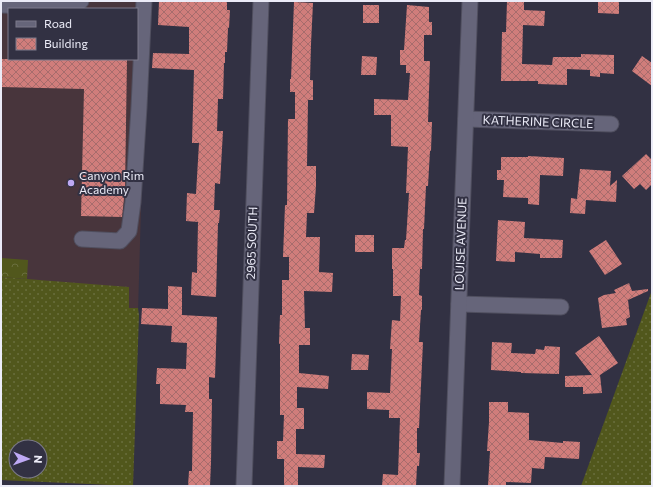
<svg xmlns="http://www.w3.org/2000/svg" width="653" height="487" font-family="Commissioner,sans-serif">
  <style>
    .education { fill: #48353c; fill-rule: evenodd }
    .grass { fill: url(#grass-dots); fill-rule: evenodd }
    .park { fill: url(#park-crowns) }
    .building { fill: url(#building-cross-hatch) }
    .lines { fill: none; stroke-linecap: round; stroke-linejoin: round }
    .minor-casing { stroke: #504f5f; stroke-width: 17 }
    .minor { stroke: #66657a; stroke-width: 15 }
    .poi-dot { fill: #bea9f4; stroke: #323143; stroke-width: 1.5 }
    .labels { text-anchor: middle; stroke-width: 4; stroke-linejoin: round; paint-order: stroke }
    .street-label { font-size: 12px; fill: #ebebf7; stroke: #323143 }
    .poi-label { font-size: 12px; fill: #ebebf7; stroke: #323143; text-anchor: start }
  </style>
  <defs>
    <pattern id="grass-dots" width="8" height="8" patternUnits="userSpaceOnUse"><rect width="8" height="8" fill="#51571c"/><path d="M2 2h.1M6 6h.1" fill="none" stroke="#6a6f3e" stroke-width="1.8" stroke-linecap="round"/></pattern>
    <pattern id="park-crowns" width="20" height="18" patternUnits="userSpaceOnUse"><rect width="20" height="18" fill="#51571c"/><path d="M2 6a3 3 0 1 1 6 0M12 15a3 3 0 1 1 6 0" fill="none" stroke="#6a6f3e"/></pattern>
    <pattern id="building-cross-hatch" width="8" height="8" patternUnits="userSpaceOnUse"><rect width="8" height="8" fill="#d07d7b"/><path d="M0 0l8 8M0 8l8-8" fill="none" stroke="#a76c6c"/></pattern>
  </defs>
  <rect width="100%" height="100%" fill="#323143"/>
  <path class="education" d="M 1,1 L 147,1 L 133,486 L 1,480 ZM 9,9 L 137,9 L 137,59 L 9,59 ZM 16,447 L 40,447 L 40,471 L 16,471 Z"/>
  <g class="grass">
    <path d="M 1,277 L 129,287 L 129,308 L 138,308 L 139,315 L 133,486 L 1,480 ZM 16,447 L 40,447 L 40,471 L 16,471 Z"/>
    <polygon points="652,290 652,486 581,486"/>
  </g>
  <polygon class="park" points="1,258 28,260 27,279 1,277"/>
  <g class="building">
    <polygon points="159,1 227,1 227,10 230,10 229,28 228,28 227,52 225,52 225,63 224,63 223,99 218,99 217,131 223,131 220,184 215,183 214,210 220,210 219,223 218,223 216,297 191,295 192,272 197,273 198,222 186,221 187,193 196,194 199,143 192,143 194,70 152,68 153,53 189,54 189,27 158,25"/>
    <polygon points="507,1 524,1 524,10 545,11 544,26 523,25 522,64 552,65 553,57 581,57 581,54 614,55 614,74 600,73 600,77 590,76 590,70 567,69 567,85 538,84 538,81 501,81 502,32 506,32"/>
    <polygon points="598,1 619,1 619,14 598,13"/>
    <polygon points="294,2 313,3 311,44 310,80 313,80 313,100 308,100 307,166 316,166 316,186 314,213 307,213 306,237 320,237 319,272 333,273 332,292 304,291 305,328 310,328 310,345 299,345 299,373 329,376 328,389 297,387 297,408 304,408 304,429 296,429 296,454 325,455 324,468 298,467 298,486 284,486 284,459 277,459 277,441 283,441 284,415 280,415 280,344 279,344 280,315 282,315 282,280 289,280 289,257 283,257 285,205 287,205 288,119 295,119 295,92 290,92 290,79 291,79"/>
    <rect x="363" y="5" width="16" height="18"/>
    <polygon points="407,5 429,7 429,22 432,22 432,35 424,35 424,61 430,61 428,122 432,122 431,151 430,151 428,186 426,186 424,229 423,229 422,269 420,269 419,295 422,296 422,310 421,310 419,342 423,342 419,428 417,428 417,453 420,453 419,466 417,466 416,486 382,486 383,474 398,475 400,418 389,418 389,410 367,409 367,392 390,393 392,349 390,349 392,320 400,321 401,296 393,296 393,269 392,269 392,248 404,248 405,240 406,240 409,193 406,193 408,147 391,146 391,115 374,115 374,99 408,100 410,73 406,73 406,65 400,65 400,50 404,50"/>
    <polygon points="362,56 377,57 376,75 361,75"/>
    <polygon points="642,56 652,63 652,86 632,71"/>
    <polygon points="1,59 127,59 125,189 122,217 81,216 84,89 1,87"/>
    <polygon points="646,154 652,160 652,184 646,190 640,184 634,189 622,176"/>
    <polygon points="528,156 564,158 563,176 540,175 539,205 528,204 528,198 503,197 504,180 497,180 497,170 501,170 501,157 528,157"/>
    <polygon points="580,169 611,171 610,186 617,180 616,202 586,200 585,214 570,213 571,198 577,199"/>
    <polygon points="498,220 525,222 524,238 563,240 562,258 540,258 540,254 515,252 515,262 496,261"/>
    <rect x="355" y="235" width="19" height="17"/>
    <polygon points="606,240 622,264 605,275 589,251"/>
    <polygon points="629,283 632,291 648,289 648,291 628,300 630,317 626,319 627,325 602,328 598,298 604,295 616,293 614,290"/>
    <polygon points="168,286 182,287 182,315 217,317 215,378 209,377 209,399 212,399 211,462 210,486 188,486 189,471 192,471 193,412 185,412 186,405 160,404 160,384 156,384 157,368 186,369 187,343 171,342 172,326 141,324 142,308 168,309"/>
    <polygon points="599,336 618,363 600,375 602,393 583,394 583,387 565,387 565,376 592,375 575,353"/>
    <polygon points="492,342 512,343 511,353 535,354 536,349 544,350 545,346 560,347 559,374 521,373 521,372 491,370"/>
    <polygon points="352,354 369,355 368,370 351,370"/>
    <polygon points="489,402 508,402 508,412 529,413 529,440 563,443 563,441 580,442 579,459 545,457 544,469 532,468 531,483 506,482 506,486 488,486 490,451 487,451 489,422"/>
  </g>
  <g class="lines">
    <defs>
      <g id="minor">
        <polyline points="1,5 64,7 76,5 81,1"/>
        <polyline points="466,119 611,124"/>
        <polyline points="82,239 120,241 129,231 133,202 139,107 144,1"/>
        <polyline points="459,304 561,307"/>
        <polyline points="244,486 261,1"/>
        <polyline points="452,486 470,1"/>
      </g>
    </defs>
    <use href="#minor" class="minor-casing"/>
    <use href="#minor" class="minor"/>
  </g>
  <circle class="poi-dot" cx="71" cy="183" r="4"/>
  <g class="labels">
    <g class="street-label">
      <text transform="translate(538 122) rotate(2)" y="4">KATHERINE CIRCLE</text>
      <text transform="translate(252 243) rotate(-88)" y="4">2965 SOUTH</text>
      <text transform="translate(461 244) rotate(-88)" y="4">LOUISE AVENUE</text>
    </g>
    <g class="poi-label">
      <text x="79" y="180">Canyon Rim<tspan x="79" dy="14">Academy</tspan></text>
    </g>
  </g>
  <rect width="653" height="487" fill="none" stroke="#ebebf7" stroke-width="4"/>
  <rect x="8" y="8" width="130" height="52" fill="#323143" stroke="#7c7b8b"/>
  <rect x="16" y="21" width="20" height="6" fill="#66657a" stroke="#7c7b8b"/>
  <text x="44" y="28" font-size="12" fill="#ebebf7">Road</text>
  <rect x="16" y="38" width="20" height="12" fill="url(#building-cross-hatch)" stroke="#7c7b8b"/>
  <text x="44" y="48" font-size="12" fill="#ebebf7">Building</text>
  <g transform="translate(28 459) rotate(92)"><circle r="19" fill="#323143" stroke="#7c7b8b"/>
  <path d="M0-3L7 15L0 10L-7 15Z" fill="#bea9f4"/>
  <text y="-6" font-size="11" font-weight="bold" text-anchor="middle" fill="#ebebf7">N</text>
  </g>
</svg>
